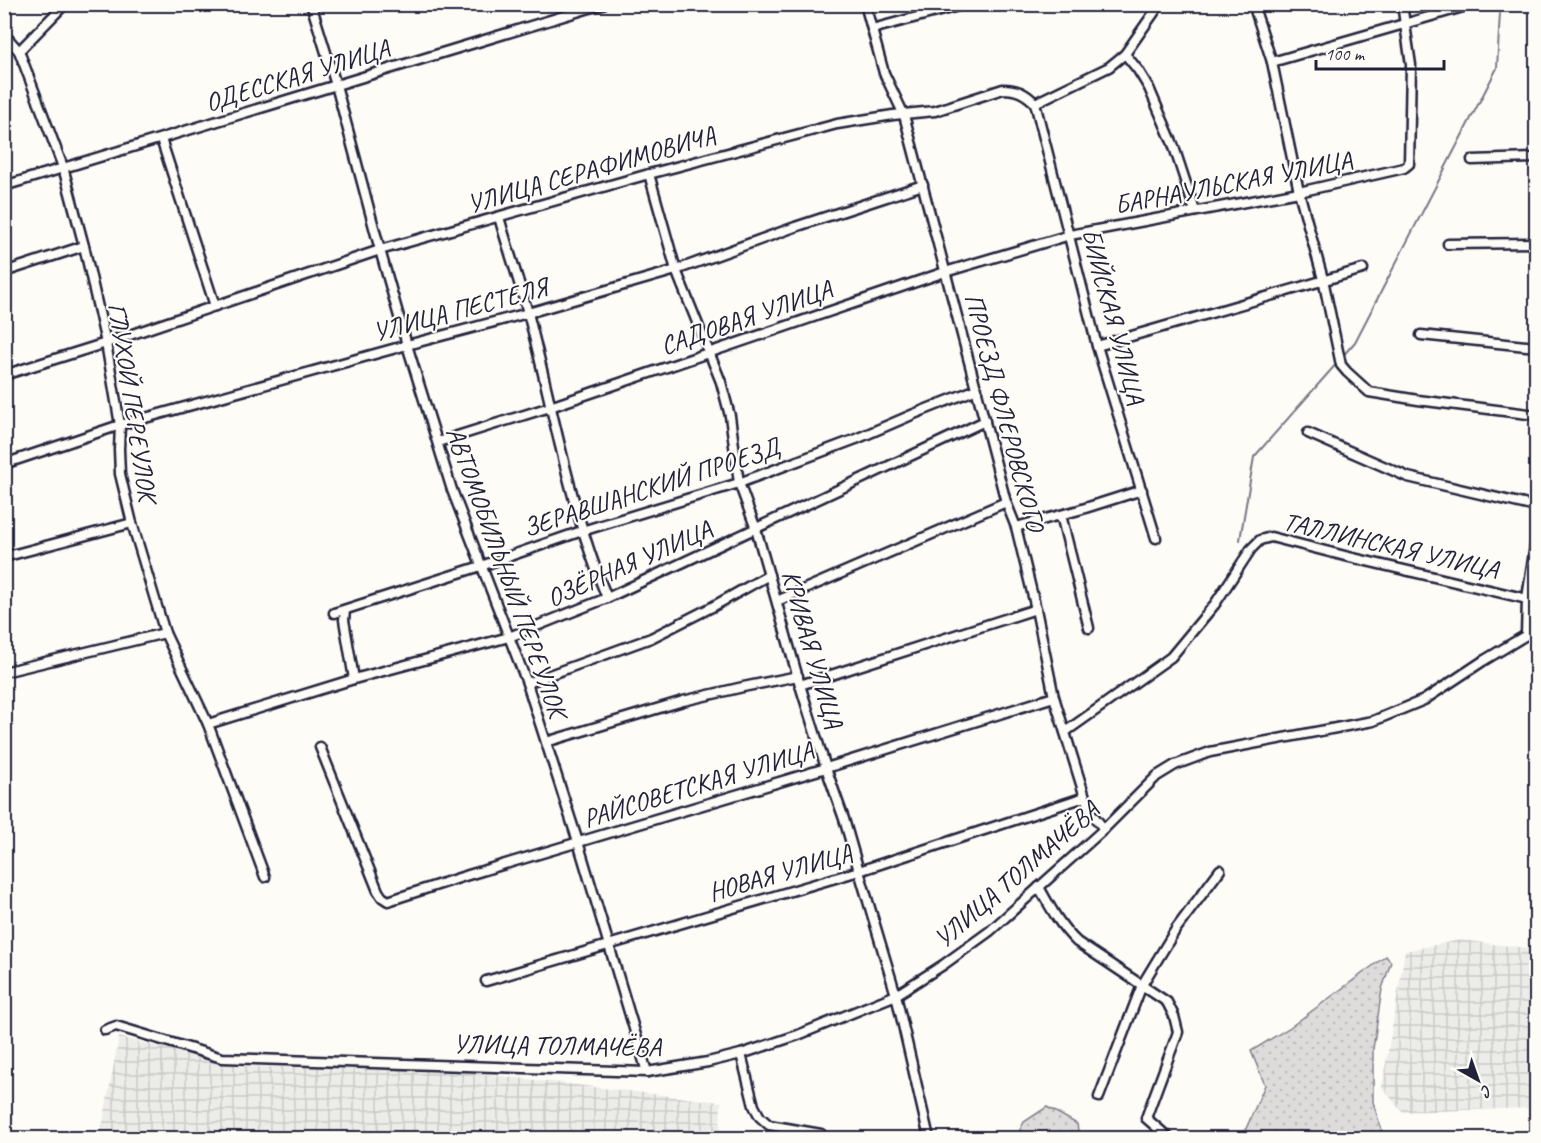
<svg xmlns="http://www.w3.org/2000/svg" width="1541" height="1143" font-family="Caveat,sans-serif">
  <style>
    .industrial { fill: url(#industrial-grid) }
    .grass { fill: url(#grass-dots); stroke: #807f8b; stroke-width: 1.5 }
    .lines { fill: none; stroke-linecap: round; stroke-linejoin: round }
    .stream { stroke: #787885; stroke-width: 2 }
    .minor-casing { stroke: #22223b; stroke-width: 13 }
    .minor { stroke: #fdfcf7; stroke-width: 8 }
    .labels { text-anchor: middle; stroke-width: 4.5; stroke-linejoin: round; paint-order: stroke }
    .street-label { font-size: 26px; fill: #22223b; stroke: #fdfcf7 }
  </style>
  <defs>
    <pattern id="industrial-grid" width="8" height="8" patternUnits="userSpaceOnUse" patternTransform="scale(1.5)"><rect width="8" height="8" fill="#ecece9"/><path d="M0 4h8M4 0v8" fill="none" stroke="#cacac9"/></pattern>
    <pattern id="grass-dots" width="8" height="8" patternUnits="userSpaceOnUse" patternTransform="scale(1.5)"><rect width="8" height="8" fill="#dddcdb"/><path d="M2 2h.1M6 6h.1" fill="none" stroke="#bdbcbd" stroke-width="1.8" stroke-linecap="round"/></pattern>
  </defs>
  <rect width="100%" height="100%" fill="#fdfcf7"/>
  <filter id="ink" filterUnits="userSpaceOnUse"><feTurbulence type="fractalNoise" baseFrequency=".0167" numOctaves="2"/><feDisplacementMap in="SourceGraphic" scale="12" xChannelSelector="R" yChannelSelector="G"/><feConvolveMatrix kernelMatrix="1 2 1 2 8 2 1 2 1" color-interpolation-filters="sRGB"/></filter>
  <g filter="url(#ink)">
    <g class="industrial">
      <polygon points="1460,940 1536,949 1536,1108 1402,1112 1382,1087 1405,951"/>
      <polygon points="119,1037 239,1066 458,1071 721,1102 720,1138 100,1138"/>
    </g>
    <g class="grass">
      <polygon points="1386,956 1391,962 1382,989 1373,1049 1373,1102 1384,1138 1242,1138 1265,1085 1251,1051 1289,1028"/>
      <polygon points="1047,1107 1077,1124 1079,1138 1016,1138 1024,1122"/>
    </g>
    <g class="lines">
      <g class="stream">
        <polyline points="1341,358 1355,342 1497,68 1500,12 1496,4"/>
        <polyline points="1240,540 1254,457 1338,362"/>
      </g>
      <defs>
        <g id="minor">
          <polyline points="311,4 336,85 380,250 407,345 452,490 527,683 578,842 647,1072"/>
          <polyline points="865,4 884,73 904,115 1006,502 1016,527 1036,609 1054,697 1085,797 1092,814 1104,829"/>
          <polyline points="1253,4 1272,62 1299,192 1323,279 1341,365 1347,372 1369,392 1418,400 1536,415"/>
          <polyline points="872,29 966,4"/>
          <polyline points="4,34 19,51 63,167 84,246 106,343 120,425 119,449 120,474 132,523 165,633 208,724 265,877"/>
          <polyline points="19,51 65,4"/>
          <polyline points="1125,54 1138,70 1149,88 1173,144 1195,211"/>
          <polyline points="1272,62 1463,7"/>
          <polyline points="1035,103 1097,346 1156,538"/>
          <polyline points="161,139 215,306"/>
          <polyline points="1472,160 1536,158"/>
          <polyline points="649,174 676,270 721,382 730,416 739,483 756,529 800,685 826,768 844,819 859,871 896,995 929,1138"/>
          <polyline points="4,186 603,4"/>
          <path d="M 499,217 C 508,249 519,281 528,313 C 553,408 569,506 607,598"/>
          <polyline points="1448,244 1536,243"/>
          <polyline points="4,272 84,246"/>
          <polyline points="1421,335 1536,347"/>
          <polyline points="1097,346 1363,269"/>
          <path d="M 4,375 L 106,343 L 380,250 L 649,174 L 837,124 L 893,115 L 935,111 L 1003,89 C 1017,89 1025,93 1035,103 L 1109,67 L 1125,54 L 1160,4"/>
          <polyline points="1308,433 1408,477 1536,507"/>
          <polyline points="438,442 550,407 945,272 1070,235 1299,192 1404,168 1409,164 1411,65 1402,4"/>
          <polyline points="4,464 120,425 407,345 528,313 676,270 795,227 923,185"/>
          <polyline points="1061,515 1089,628"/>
          <polyline points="1016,527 1079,510 1142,490"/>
          <polyline points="4,557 132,523"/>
          <polyline points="777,601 1006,502"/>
          <polyline points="345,610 344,620 354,679"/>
          <polyline points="334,613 481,566 582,531 739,483 856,439 914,414 977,389"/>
          <polyline points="1526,635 1527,598 1536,539"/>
          <polyline points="4,672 165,633"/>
          <polyline points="527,683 651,638 712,607 769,575"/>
          <polyline points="800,685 1036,609"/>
          <polyline points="208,724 354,679 509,637 607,598 985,421"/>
          <polyline points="1065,732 1171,657 1215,604 1251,549 1260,540 1271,537 1345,556 1536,601"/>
          <polyline points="546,742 683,701 743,687 798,676"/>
          <polyline points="320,747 378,891 382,897 388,901 465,876 826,768 1054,697"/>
          <path d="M 1039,887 C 1050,907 1060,926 1077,942 L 1167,1002 L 1174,1016 L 1178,1032 L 1146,1118 L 1169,1138"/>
          <polyline points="486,981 859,871 1085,797"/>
          <polyline points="105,1030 116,1026 222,1058 647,1072 708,1062 741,1054 798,1035 896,995 943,965 990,931 1104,829 1157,776 1175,765 1210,752 1373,721 1424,700 1483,661 1536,629"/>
          <polyline points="741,1054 754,1106 760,1117 769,1125 821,1134"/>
          <polyline points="1099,1097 1142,985 1176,929 1220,870"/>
        </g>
      </defs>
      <use href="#minor" class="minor-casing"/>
      <use href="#minor" class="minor"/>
    </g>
  </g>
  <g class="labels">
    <g class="street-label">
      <text transform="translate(297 75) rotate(-17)" y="9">ОДЕССКАЯ УЛИЦА</text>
      <text transform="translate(591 169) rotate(-16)" y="9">УЛИЦА СЕРАФИМОВИЧА</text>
      <text transform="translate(1233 182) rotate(-11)" y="9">БАРНАУЛЬСКАЯ УЛИЦА</text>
      <text transform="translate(460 309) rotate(-15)" y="9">УЛИЦА ПЕСТЕЛЯ</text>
      <text transform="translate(1114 316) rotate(75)" y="9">БИЙСКАЯ УЛИЦА</text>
      <text transform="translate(746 317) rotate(-19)" y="9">САДОВАЯ УЛИЦА</text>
      <text transform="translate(133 402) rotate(81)" y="9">ГЛУХОЙ ПЕРЕУЛОК</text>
      <text transform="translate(1005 412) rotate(75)" y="9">ПРОЕЗД ФЛЕРОВСКОГО</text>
      <text transform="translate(651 487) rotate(-18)" y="9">ЗЕРАВШАНСКИЙ ПРОЕЗД</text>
      <text transform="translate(1391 545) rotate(13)" y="9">ТАЛЛИНСКАЯ УЛИЦА</text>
      <text transform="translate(629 563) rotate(-24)" y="9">ОЗЁРНАЯ УЛИЦА</text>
      <text transform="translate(507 572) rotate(70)" y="9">АВТОМОБИЛЬНЫЙ ПЕРЕУЛОК</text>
      <text transform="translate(813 649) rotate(74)" y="9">КРИВАЯ УЛИЦА</text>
      <text transform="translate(698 784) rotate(-17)" y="9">РАЙСОВЕТСКАЯ УЛИЦА</text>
      <text transform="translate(780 872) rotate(-16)" y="9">НОВАЯ УЛИЦА</text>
      <text transform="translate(1016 874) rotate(-41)" y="9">УЛИЦА ТОЛМАЧЁВА</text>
      <text transform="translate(557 1045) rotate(1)" y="9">УЛИЦА ТОЛМАЧЁВА</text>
    </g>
  </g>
  <rect width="1541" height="1143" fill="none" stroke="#fdfcf7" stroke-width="24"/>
  <rect x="12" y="12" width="1517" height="1119" fill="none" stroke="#22223b" stroke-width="2" filter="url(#ink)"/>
  <g transform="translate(1478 1080) rotate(140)" stroke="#fdfcf7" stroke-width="4.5" paint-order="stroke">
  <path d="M0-4.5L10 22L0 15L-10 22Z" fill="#22223b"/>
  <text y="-9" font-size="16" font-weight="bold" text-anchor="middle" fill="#22223b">С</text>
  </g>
  <path d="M1316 60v9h128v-9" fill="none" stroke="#22223b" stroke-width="3"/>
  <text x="1325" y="60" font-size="18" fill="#22223b" stroke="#fdfcf7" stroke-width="4.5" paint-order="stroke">100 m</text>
</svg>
